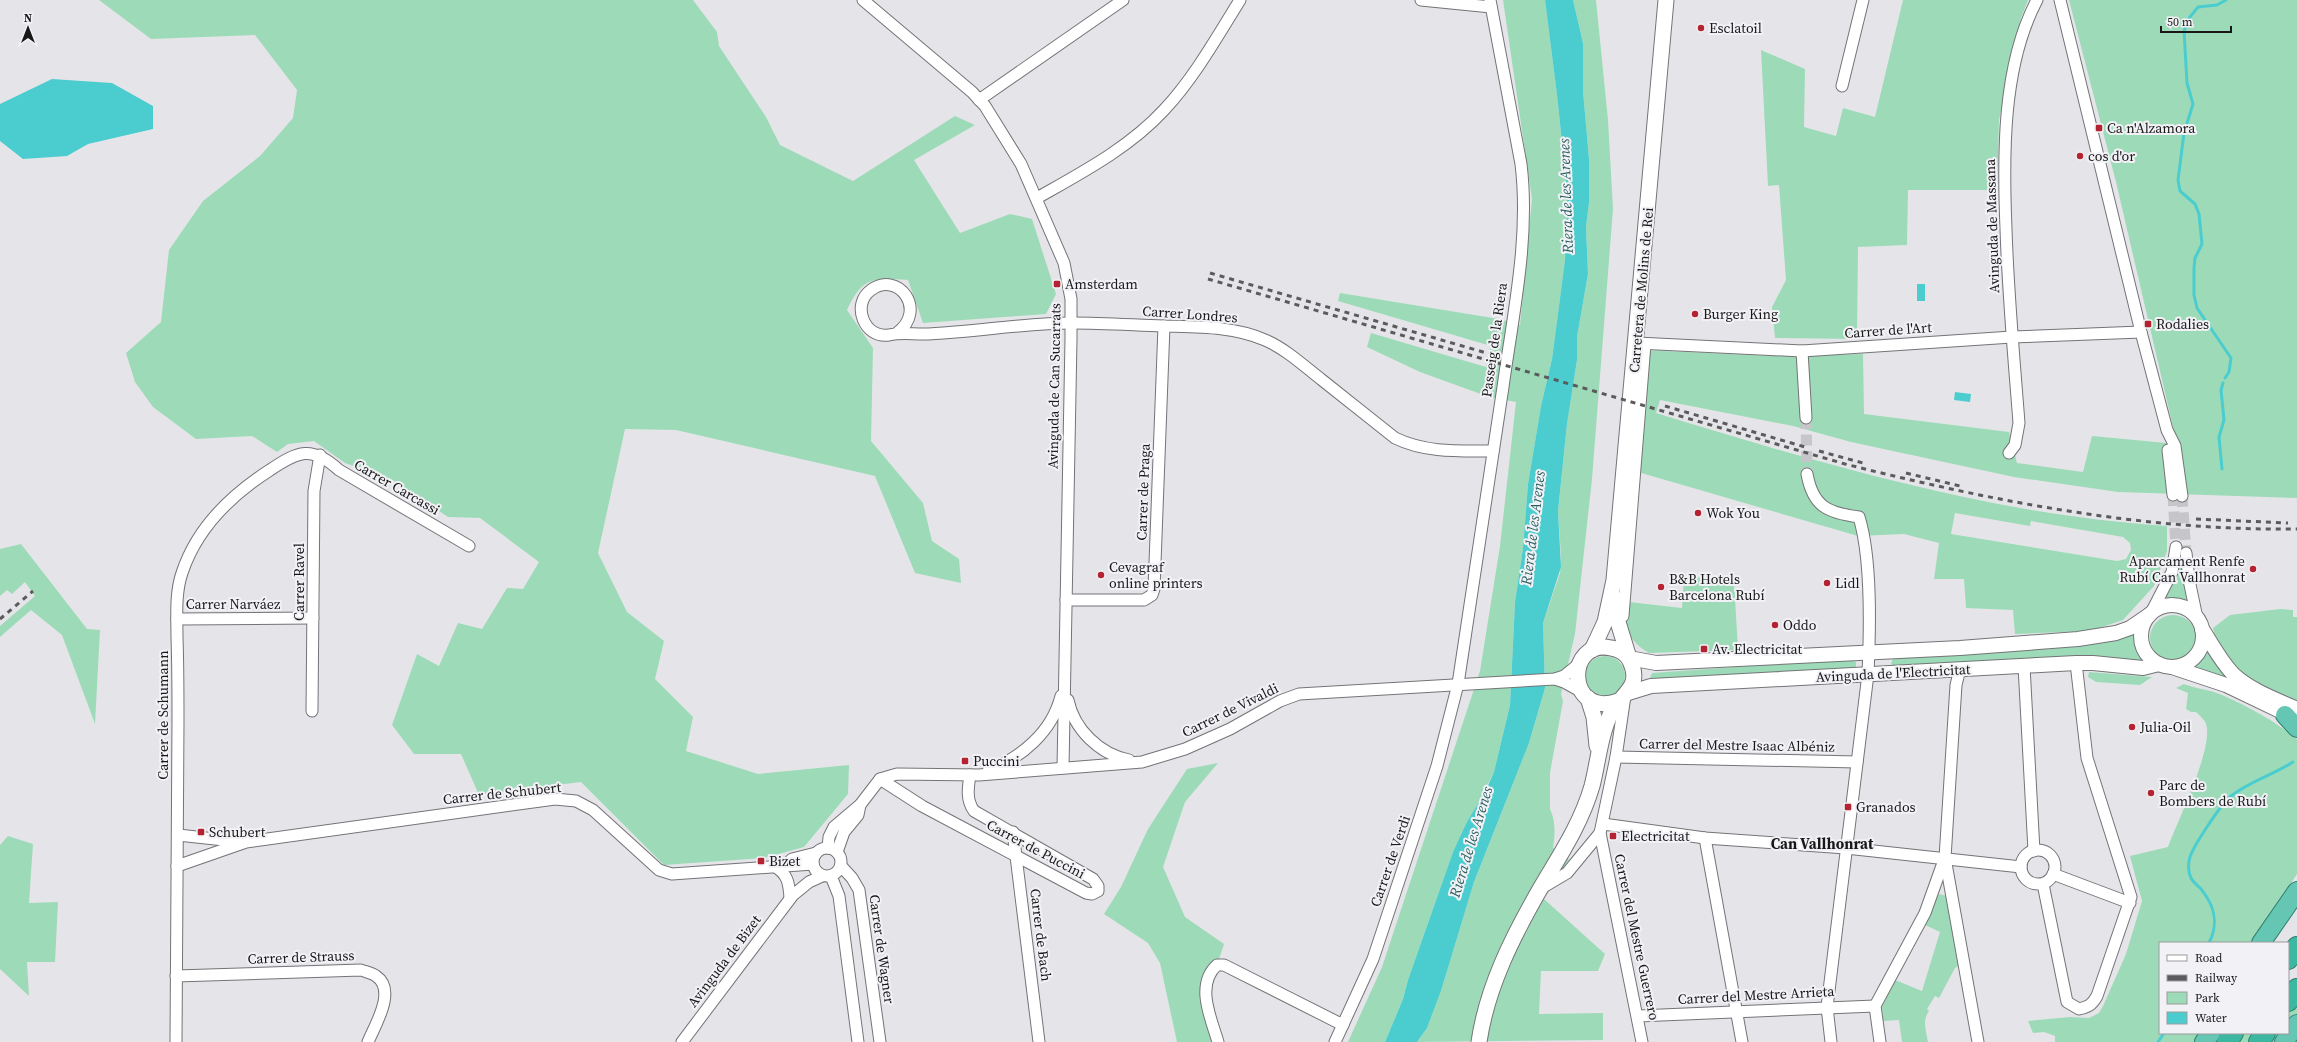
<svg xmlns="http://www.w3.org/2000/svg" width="2297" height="1042" font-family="'Source Serif 4',serif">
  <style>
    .green { fill: #9ddbb8; fill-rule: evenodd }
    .water { fill: #4bcdd0 }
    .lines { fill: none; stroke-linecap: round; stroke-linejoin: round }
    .stream { stroke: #4bcdd0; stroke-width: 3 }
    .minor-tunnel { stroke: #c6c6ca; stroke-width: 11; stroke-dasharray: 11 5.5; stroke-linecap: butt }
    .minor-casing { stroke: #737477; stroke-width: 13 }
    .tertiary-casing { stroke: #737477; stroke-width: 16 }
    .secondary-casing { stroke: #737477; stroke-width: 17 }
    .trunk-casing { stroke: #308071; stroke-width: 20 }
    .motorway-casing { stroke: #308071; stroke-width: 22 }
    .minor { stroke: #fff; stroke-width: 11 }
    .tertiary { stroke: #fff; stroke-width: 14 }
    .secondary { stroke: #fff; stroke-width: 15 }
    .trunk { stroke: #64c6b3; stroke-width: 18 }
    .motorway { stroke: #3db8a0; stroke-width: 20 }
    .rail { stroke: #5b5b5d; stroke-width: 3; stroke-dasharray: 5 5; stroke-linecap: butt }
    .poi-dot { fill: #b42331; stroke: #f2f2f6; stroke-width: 1.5 }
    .labels { text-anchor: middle; stroke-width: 4; stroke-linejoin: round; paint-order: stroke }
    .poi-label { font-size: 14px; fill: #181819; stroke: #f2f2f6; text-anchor: start }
    .street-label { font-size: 14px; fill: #181819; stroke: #f2f2f6 }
    .water-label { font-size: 15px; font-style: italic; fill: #2c6263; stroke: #f2f2f6 }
    .neighbourhood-label { font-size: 15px; font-weight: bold; fill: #181819; stroke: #f2f2f6 }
  </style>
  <rect width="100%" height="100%" fill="#e5e5e9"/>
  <g class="green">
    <path d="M 99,0 L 693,0 L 717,32 L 719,46 L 766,117 L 780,145 L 853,181 L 955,116 L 975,125 L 914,160 L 960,233 L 1010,214 L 1032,219 L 1056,294 L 1046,314 L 923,323 L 908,280 C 873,278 863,276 847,310 L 873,348 L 871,441 L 923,503 L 932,541 L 959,559 L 961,583 L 915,573 L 875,476 L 676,430 L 625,429 L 598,553 L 627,612 L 664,641 L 655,679 L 693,717 L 686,751 L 758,774 L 849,765 L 848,794 L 804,847 L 764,858 L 664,865 L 581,782 L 479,795 L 461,754 L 414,754 L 392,725 L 417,654 L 439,666 L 458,623 L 482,629 L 507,588 L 523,589 L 539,562 L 480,518 L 448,517 L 391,479 L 345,463 L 314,441 L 288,444 L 277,452 L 252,436 L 196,439 L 153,407 L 135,382 L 126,353 L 161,322 L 169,250 L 203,201 L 260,156 L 293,118 L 297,90 L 255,35 L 151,39 Z"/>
    <polygon points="1503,0 1545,0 1557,95 1567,190 1567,213 1565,260 1552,359 1541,406 1528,484 1523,548 1515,602 1510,705 1494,772 1453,852 1408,980 1403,999 1385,1042 1348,1042 1382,967 1480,671 1500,546 1516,402 1489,397 1420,372 1367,347 1371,333 1486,367 1491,346 1338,301 1340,293 1499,319 1520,325 1532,199"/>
    <path d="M 1573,0 L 1596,0 L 1608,120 L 1613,209 L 1592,479 L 1575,634 L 1561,694 L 1563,701 L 1550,773 L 1550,809 C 1556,821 1555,836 1553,848 L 1569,859 L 1544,899 L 1605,954 L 1598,971 L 1541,971 L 1539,1014 L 1603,1013 L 1603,1040 L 1417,1042 L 1427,1028 L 1441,991 L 1474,882 L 1529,743 L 1545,688 L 1543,623 L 1560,573 L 1561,556 L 1558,511 L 1567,424 L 1577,360 L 1577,337 L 1588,274 L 1586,227 L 1589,203 L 1589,159 L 1583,91 L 1583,43 Z"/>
    <polygon points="1903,0 2028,0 2021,18 1999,120 1997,190 1908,190 1907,245 1858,247 1857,339 1775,338 1772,307 1786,280 1779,185 1768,186 1761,50 1805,69 1804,127 1836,136 1843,108 1875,117"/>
    <path d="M 2069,0 L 2297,0 L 2297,498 L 2118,492 L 2014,477 L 1851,442 L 1793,426 L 1660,400 L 1656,413 C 1823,464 1992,515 2167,526 L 2167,551 L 2154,586 L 2123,620 L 2090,631 L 2015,634 L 2013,610 L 1966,608 L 1964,579 L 1934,579 L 1939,543 L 1904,534 L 1858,536 L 1631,470 L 1641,350 L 1774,356 L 1863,354 L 1864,414 L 2009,432 L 2017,463 L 2083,472 L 2092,436 L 2177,444 L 2116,182 ZM 1955,513 L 2030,526 L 2031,521 L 2123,537 L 2130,543 L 2131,550 L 2126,559 L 2117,561 L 1951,534 Z"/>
    <polygon points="21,544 87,629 100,630 95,724 62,635 31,610 0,637 0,626 35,596 25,582 12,594 7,590 0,596 0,549"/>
    <polygon points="2180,553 2183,553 2191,606 2180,602 2163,602 2174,582"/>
    <path d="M 1684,576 L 1734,581 L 1738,650 L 1649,653 C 1626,640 1626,625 1620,601 L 1682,608 Z"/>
    <path d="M 2280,609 L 2293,610 L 2293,617 L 2297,617 L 2297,701 C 2262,687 2220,669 2213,628 L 2230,615 Z"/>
    <circle cx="2173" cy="638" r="23"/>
    <polygon points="2138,630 2138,646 2144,659 2141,662 2093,657 1895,667 1891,664 1893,658"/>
    <polygon points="2207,645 2238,684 2189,669 2203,654"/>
    <circle cx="1605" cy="676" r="20"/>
    <polygon points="1848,659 1856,662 1856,667 1853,670 1652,680 1650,677 1652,673"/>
    <polygon points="2089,672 2152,677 2140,685 2096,682 2088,677"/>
    <path d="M 2184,684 C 2194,688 2204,689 2214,692 C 2241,702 2275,721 2297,739 L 2297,874 L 2253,943 L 2160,943 L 2160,1033 L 2288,1033 L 2288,995 L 2297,1001 L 2297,1042 L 2055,1042 L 2055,1036 L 2044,1032 L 2033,1033 L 2028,1021 L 2070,1017 L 2089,1018 L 2099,1013 L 2103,1006 L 2126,954 L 2142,901 L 2130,856 L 2168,847 C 2177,822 2214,748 2206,724 C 2205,720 2199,715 2196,712 L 2191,712 L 2186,709 L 2188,693 L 2176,688 Z"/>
    <polygon points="1218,763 1185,802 1163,867 1185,917 1224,944 1217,965 1206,984 1218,1042 1177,1042 1160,963 1148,943 1104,914 1121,887 1148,829 1187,769"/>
    <polygon points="8,836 33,844 29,903 58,902 55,962 27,962 29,996 0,969 0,845"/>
    <path d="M 1939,894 L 1947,896 L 1958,966 L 1955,968 L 1939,998 L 1935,996 L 1927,1009 L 1929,1011 C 1922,1021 1926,1030 1928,1042 L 1902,1042 L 1899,1020 L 1883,1021 L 1882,1007 L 1895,980 L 1922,991 L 1940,932 L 1923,924 Z"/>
  </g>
  <g class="water">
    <polygon points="1545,0 1573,0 1583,43 1583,91 1589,159 1589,203 1586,227 1588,274 1577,337 1577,360 1567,424 1558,511 1561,567 1543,623 1545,688 1529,743 1474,882 1441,991 1427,1028 1417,1042 1385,1042 1403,999 1408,980 1453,852 1467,822 1485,792 1494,772 1510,705 1515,602 1523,548 1528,484 1541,406 1552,359 1565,260 1567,213 1567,190 1557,95"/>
    <polygon points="52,79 112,83 153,106 153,129 88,144 67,156 23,159 0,141 0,104"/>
    <rect x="1917" y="284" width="8" height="17"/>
    <polygon points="1955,392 1971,394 1970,402 1954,400"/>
  </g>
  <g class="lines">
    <g class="stream">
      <polyline points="2225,378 2229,372 2231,358 2197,308 2194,295 2194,268 2195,258 2202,244 2199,214 2195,204 2180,191 2178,180 2184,133 2193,104 2187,83 2184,31 2190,17 2198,7 2217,5 2226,0"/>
      <polyline points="2222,469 2219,437 2224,420 2221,390 2223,383"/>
      <path d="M 2209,943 C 2219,923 2215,906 2201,889 C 2198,886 2193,882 2191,878 C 2188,872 2188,863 2190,857 C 2194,845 2221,804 2231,796 C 2250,781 2273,775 2293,762"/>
      <polyline points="2158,1042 2164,1033"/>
    </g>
    <g class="minor-tunnel">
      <polyline points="1806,418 1807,474"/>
      <polyline points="2173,495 2176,547"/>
      <polyline points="2182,496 2186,553"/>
    </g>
    <defs>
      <g id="minor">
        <polyline points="863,0 972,92 985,106 1021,164 1064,263 1071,299 1071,339 1063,768"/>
        <polyline points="1421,0 1491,7"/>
        <polyline points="2060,0 2141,332 2167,430 2175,446 2182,496"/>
        <polyline points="1842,86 1863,0"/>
        <polyline points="979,100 1123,0"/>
        <path d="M 1037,198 C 1081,173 1129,148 1164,110 C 1194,78 1217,37 1240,0"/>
        <path d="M 897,333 C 928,310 898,270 871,290 C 851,304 864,339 889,335 C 901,332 911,334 923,334 C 934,334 944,333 955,332 C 993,329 1033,323 1072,323 C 1102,323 1133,325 1163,326 C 1197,327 1233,326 1265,340 C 1286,349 1304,366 1322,380 C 1346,399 1371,419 1395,438 C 1426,453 1459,451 1493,451"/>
        <polyline points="1637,343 1802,351 2012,337 2141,332"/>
        <polyline points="1802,351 1806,418"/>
        <polyline points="2168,450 2173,495"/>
        <path d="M 2009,453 L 2015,445 L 2019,423 C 2014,358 2008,294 2006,229 C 2003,156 2002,66 2037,0"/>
        <path d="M 1807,474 C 1813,507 1828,513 1859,517 C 1872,559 1870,629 1868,674 L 1827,1007 L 1831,1042"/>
        <polyline points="2186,553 2189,580 2197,618"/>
        <polyline points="1066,600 1144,600 1152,595 1154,589 1164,326"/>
        <polyline points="2151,613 2172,572 2176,547"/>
        <polyline points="1623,616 1645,344"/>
        <polyline points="177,619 313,618"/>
        <polyline points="2024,666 2034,851"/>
        <polyline points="1960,669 1956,685 1945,858 1978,1042"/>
        <polyline points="1555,679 1564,682 1582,692"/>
        <polyline points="1625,696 1616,757 1600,833 1642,1042"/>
        <path d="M 1068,700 C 1074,729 1099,754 1129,760"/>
        <polyline points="312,711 314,491 320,455"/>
        <polyline points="1616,757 1857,762"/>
        <path d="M 988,771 C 1022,757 1052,732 1061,696"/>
        <path d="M 880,779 L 922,806 L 1086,893 L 1092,894 L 1098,891 L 1098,886 L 1093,879 L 974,811 C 966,800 968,788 970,775"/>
        <polyline points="1603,824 1705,838 1846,848 2021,867"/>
        <polyline points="1013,832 1039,1042"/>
        <polyline points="178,835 243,842"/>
        <polyline points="1705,838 1742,1042"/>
        <circle cx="827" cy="862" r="14"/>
        <polyline points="828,848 829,837 834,827 860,805 880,779 897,774 979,775 1142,762 1185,749 1230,729 1280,701 1299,694 1555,679 1564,676 1580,663"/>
        <circle cx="2038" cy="867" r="17"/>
        <polyline points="837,852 844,832 858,815 860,805"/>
        <polyline points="786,865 792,859 816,853"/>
        <polyline points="177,866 246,842 555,799 576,801 593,810 659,870 672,874 813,864"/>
        <path d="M 774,866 C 788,874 789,883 790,898"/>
        <polyline points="841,866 852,878 859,890 880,1042"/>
        <polyline points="2053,874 2130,903"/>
        <polyline points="831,876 839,896 858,1042"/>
        <path d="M 2043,884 L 2067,1002 L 2079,1009 C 2088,1007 2092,1005 2097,996 L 2131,897 L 2087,758 L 2076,663"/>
        <polyline points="1540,889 1567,873 1600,833"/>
        <path d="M 176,976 L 361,970 C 366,972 372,973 376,976 C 397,990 375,1025 368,1042"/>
        <polyline points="1638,1016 1875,1006"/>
        <path d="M 176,1042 C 177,935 178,828 178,721 C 178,693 178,665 177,638 C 177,617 175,593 182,573 C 197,527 231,495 270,470 C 298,451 312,445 339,470 L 469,546"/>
        <polyline points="682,1042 793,895 809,882 822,876"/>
        <path d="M 1218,1042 C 1211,1018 1195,985 1217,965 L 1224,965 L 1343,1025"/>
        <path d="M 1335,1042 L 1373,959 L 1437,766 L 1458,684 C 1473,585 1488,486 1503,387 C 1513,314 1530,238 1521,164 L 1490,0"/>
        <polyline points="1880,1042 1875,1006 1925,913 1944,860"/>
      </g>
      <g id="tertiary">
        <circle cx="2172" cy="636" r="31"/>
        <path d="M 2202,629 C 2212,644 2221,662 2234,675 C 2252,691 2275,699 2297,709"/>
        <polyline points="1629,658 1656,663 1960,648 2078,639 2116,633 2130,628 2149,615"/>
        <polyline points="2172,667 2226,685 2295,718"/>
        <polyline points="1628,693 1651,686 2076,663 2093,663 2143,668 2159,664"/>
      </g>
      <g id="secondary">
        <polyline points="1616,599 1618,622 1629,658"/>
        <polyline points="1592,650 1605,622 1614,580 1666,0"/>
        <polyline points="1588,698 1594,717 1597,746"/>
        <path d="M 1479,1042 C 1487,987 1513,936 1540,889 C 1560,855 1581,824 1592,786 C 1598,763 1600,735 1611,713 C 1620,694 1643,688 1630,661 C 1627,654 1619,649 1611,648 C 1565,638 1566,719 1618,701"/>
      </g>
      <g id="trunk">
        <polyline points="2285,715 2297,728"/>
        <polyline points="2261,943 2297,891"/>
        <polyline points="2204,1042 2211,1033"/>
        <polyline points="2284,1042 2297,1024"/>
      </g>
      <g id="motorway">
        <polyline points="2288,959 2297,947"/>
        <polyline points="2288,1001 2297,989"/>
        <polyline points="2227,1042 2233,1033"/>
        <polyline points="2259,1042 2265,1033"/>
      </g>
    </defs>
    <use href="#minor" class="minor-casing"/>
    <use href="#tertiary" class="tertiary-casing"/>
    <use href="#secondary" class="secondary-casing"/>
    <use href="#trunk" class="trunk-casing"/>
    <use href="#motorway" class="motorway-casing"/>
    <use href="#minor" class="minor"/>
    <use href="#tertiary" class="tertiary"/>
    <use href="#secondary" class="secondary"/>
    <use href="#trunk" class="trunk"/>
    <use href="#motorway" class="motorway"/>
    <g class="rail">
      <polyline points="1210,273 1490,354"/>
      <path d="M 1208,279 L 1845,464 C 1992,501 2144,531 2297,529"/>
      <polyline points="1665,406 1805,447"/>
      <polyline points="1819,451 1863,463"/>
      <polyline points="1906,473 1960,486"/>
      <polyline points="2196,519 2288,523"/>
      <polyline points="0,619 33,591"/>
    </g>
  </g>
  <g class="poi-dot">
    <circle cx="1701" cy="28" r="4"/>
    <rect x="2095" y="124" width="8" height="8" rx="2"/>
    <circle cx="2080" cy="156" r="4"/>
    <rect x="1053" y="280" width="8" height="8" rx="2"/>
    <circle cx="1695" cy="314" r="4"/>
    <rect x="2144" y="320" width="8" height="8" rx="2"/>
    <circle cx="1698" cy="513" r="4"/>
    <circle cx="2253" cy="569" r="4"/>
    <circle cx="1101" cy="575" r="4"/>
    <circle cx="1827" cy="583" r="4"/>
    <circle cx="1661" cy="587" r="4"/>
    <circle cx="1775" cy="625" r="4"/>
    <rect x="1700" y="645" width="8" height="8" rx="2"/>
    <circle cx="2132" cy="727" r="4"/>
    <rect x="961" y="757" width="8" height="8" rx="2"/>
    <circle cx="2151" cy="793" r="4"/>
    <rect x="1844" y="803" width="8" height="8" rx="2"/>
    <rect x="197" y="828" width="8" height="8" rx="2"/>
    <rect x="1609" y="832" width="8" height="8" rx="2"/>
    <rect x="757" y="857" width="8" height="8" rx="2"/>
  </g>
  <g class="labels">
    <g class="poi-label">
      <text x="1709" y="33">Esclatoil</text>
      <text x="2107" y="133">Ca n'Alzamora</text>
      <text x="2088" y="161">cos d'or</text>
      <text x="1065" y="289">Amsterdam</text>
      <text x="1703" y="319">Burger King</text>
      <text x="2156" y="329">Rodalies</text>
      <text x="1706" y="518">Wok You</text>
      <text x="2245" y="566" text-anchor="end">Aparcament Renfe<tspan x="2245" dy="16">Rubí Can Vallhonrat</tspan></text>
      <text x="1109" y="572">Cevagraf<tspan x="1109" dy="16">online printers</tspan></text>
      <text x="1669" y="584">B&amp;B Hotels<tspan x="1669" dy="16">Barcelona Rubí</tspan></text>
      <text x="1835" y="588">Lidl</text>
      <text x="1783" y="630">Oddo</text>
      <text x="1712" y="654">Av. Electricitat</text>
      <text x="2140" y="732">Julia-Oil</text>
      <text x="973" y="766">Puccini</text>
      <text x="2159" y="790">Parc de<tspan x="2159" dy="16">Bombers de Rubí</tspan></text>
      <text x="1856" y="812">Granados</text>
      <text x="209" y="837">Schubert</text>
      <text x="1621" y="841">Electricitat</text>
      <text x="769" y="866">Bizet</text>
    </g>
    <g class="street-label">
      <text transform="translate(1992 226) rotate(-92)" y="5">Avinguda de Massana</text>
      <text transform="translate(1641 290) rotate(-85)" y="5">Carretera de Molins de Rei</text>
      <text transform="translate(1190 314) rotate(4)" y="5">Carrer Londres</text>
      <text transform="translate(1888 330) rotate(-4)" y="5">Carrer de l'Art</text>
      <text transform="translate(1494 340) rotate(-82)" y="5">Passeig de la Riera</text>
      <text transform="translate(1054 386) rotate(-89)" y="5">Avinguda de Can Sucarrats</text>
      <text transform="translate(397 487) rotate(30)" y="5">Carrer Carcassi</text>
      <text transform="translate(1143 492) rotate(-88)" y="5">Carrer de Praga</text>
      <text transform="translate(299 582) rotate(-90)" y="5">Carrer Ravel</text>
      <text x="233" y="609">Carrer Narváez</text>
      <text transform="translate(1893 673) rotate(-3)" y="5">Avinguda de l'Electricitat</text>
      <text transform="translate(1230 710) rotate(-26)" y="5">Carrer de Vivaldi</text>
      <text transform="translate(163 715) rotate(-90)" y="5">Carrer de Schumann</text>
      <text transform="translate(1737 745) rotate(1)" y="5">Carrer del Mestre Isaac Albéniz</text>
      <text transform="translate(502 793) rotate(-6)" y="5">Carrer de Schubert</text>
      <text transform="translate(1036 849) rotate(28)" y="5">Carrer de Puccini</text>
      <text transform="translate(1390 861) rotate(-71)" y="5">Carrer de Verdi</text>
      <text transform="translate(1041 935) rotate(83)" y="5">Carrer de Bach</text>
      <text transform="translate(1637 937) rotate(78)" y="5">Carrer del Mestre Guerrero</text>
      <text transform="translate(882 949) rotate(82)" y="5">Carrer de Wagner</text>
      <text transform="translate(301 957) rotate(-2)" y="5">Carrer de Strauss</text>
      <text transform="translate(724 961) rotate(-53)" y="5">Avinguda de Bizet</text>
      <text transform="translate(1756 995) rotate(-3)" y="5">Carrer del Mestre Arrieta</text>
    </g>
    <g class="water-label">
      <text transform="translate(1566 196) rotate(-92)" y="5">Riera de les Arenes</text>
      <text transform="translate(1533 528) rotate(-83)" y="5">Riera de les Arenes</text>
      <text transform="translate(1471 842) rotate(-73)" y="5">Riera de les Arenes</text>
    </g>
    <g class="neighbourhood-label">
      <text x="1822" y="849">Can Vallhonrat</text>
    </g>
  </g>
  <rect x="2159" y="942" width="130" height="92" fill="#f2f2f6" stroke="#9b9b9e"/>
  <rect x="2167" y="955" width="20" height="6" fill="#ffffff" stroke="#9b9b9e"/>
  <text x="2195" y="962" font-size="12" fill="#181819">Road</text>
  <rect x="2167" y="975" width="20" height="6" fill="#5b5b5d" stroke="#9b9b9e"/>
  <text x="2195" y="982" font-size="12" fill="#181819">Railway</text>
  <rect x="2167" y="992" width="20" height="12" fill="#9ddbb8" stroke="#9b9b9e"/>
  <text x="2195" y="1002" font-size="12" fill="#181819">Park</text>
  <rect x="2167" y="1012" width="20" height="12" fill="#4bcdd0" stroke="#9b9b9e"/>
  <text x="2195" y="1022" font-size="12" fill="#181819">Water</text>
  <g transform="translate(28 28)" stroke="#f2f2f6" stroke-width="3" paint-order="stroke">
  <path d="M0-3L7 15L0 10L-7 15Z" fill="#181819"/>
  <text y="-6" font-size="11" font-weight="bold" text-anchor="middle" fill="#181819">N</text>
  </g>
  <path d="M2161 26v6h70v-6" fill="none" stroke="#181819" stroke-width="2"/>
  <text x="2167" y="26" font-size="12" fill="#181819" stroke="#f2f2f6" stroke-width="3" paint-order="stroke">50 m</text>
</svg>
